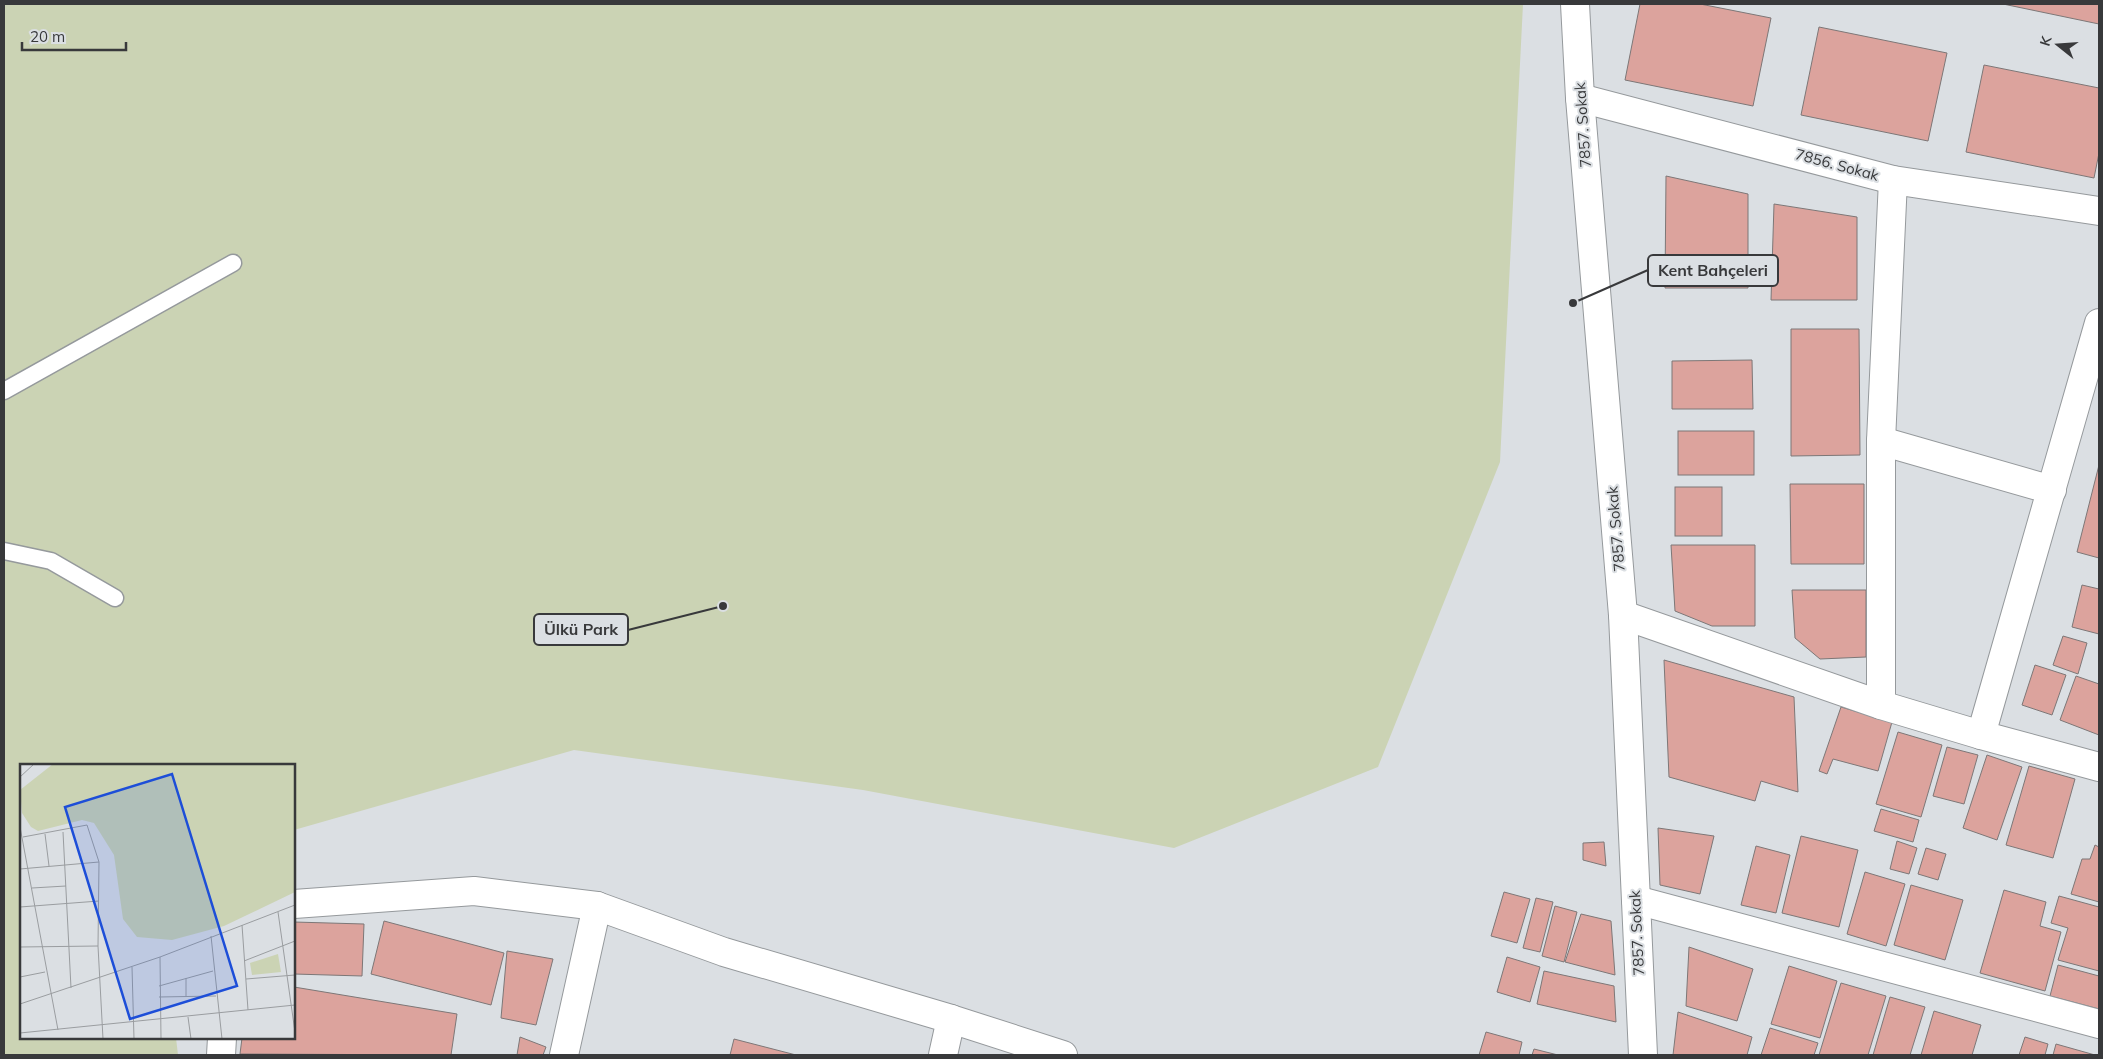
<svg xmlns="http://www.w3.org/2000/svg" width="2103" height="1059" font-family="Mulish,sans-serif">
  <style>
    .green { fill: #cbd3b4 }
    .building { fill: #dca39d; stroke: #7d7777 }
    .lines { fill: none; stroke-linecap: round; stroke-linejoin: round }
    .lane-casing { stroke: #95999c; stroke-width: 19 }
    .street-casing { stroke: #95999c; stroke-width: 30 }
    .secondary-casing { stroke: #95999c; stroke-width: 30 }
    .lane { stroke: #fff; stroke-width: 16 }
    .street { stroke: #fff; stroke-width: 28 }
    .secondary { stroke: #fff; stroke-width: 28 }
    .labels { text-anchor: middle; stroke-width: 4; stroke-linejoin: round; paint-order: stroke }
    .street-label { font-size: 15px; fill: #38393b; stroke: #dbdfe3 }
    .inset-road { fill: none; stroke: #9a9da0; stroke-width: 1 }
    .view { fill: #1d4ed8; fill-opacity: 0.15; stroke: #1d4ed8; stroke-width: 2.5 }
    .inset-edge { fill: none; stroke: #38393b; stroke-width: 2.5 }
    .leader { fill: none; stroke: #38393b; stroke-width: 2 }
    .callout-dot { fill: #38393b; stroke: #dbdfe3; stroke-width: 2 }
    .callout { fill: #dbdfe3; stroke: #38393b; stroke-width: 2 }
    .callout-label { font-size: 16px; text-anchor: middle; font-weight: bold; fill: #38393b }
  </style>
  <rect width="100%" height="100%" fill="#dbdfe3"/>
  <polygon class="green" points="4,4 1523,4 1500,462 1378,767 1174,848 863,790 574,750 294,830 294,765 21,765 21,1038 176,1038 178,1055 4,1055"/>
  <g class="building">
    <polygon points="1640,4 1700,4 1771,18 1753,106 1625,80"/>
    <polygon points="2003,4 2099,4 2099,24"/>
    <polygon points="1819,27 1947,53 1928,141 1801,115"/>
    <polygon points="1984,65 2099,88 2099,153 2094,178 1966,152"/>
    <polygon points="1666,176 1748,194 1748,288 1665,288"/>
    <polygon points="1774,204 1857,217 1857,300 1771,300"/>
    <polygon points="1791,329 1859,329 1860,455 1791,456"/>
    <polygon points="1752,360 1753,409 1672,409 1672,361"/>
    <rect x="1678" y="431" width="76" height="44"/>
    <polygon points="2099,465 2099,558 2077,552"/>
    <polygon points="1790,484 1864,484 1864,564 1791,564"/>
    <rect x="1675" y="487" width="47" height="49"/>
    <polygon points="1671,545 1755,545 1755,626 1712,626 1675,611"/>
    <polygon points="2082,585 2099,589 2099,634 2072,627"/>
    <polygon points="1792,590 1866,590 1866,657 1820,659 1795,638"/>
    <polygon points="2063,636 2087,643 2078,674 2053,665"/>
    <polygon points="1664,660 1794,697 1798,792 1761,781 1755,801 1669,777"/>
    <polygon points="2035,665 2066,675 2052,715 2022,705"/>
    <polygon points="2076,676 2099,684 2099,735 2060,720"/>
    <polygon points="1841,707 1892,722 1878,771 1833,759 1827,774 1819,771"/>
    <polygon points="1898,732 1942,745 1921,817 1876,804"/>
    <polygon points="1947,747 1978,755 1964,804 1933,796"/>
    <polygon points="1987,755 2022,767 1997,840 1963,828"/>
    <polygon points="2029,766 2075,779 2053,858 2006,845"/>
    <polygon points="1881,809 1919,820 1913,842 1874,831"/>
    <polygon points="1658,828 1714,836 1700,894 1660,885"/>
    <polygon points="1801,836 1858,850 1839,927 1782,913"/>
    <polygon points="1897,841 1917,848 1909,874 1890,869"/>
    <polygon points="1604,842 1606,866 1583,860 1583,843"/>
    <polygon points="2095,845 2099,847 2099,902 2071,894 2082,859 2090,859"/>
    <polygon points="1756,846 1790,855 1776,913 1741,905"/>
    <polygon points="1926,848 1946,854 1938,880 1918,874"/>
    <polygon points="1865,872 1905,884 1886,946 1847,934"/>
    <polygon points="1911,885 1963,900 1945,960 1894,945"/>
    <polygon points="2004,890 2046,902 2040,926 2061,932 2045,991 1980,973"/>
    <polygon points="1504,892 1530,899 1517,943 1491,936"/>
    <polygon points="2059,896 2099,907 2099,971 2058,960 2068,928 2051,923"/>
    <polygon points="1536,898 1553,902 1540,952 1523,948"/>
    <polygon points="1555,906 1577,912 1564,962 1542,956"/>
    <polygon points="1581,914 1611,921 1615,975 1565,962"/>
    <polygon points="384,921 504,953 491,1005 371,974"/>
    <polygon points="294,922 364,924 362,976 294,974"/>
    <polygon points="1689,947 1753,969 1737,1021 1686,1006"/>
    <polygon points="507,951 553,959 536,1025 501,1018"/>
    <polygon points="1507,957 1540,967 1530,1002 1497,992"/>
    <polygon points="2058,965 2099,976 2099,1009 2050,996"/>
    <polygon points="1789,966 1837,981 1820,1038 1771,1024"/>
    <polygon points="1544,971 1614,986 1616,1022 1537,1004"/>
    <polygon points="1841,983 1886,996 1868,1055 1819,1055"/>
    <polygon points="294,987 457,1014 451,1055 240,1054 242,1038 294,1038"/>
    <polygon points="1890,997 1925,1007 1910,1055 1873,1055"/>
    <polygon points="1934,1011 1981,1025 1972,1055 1921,1055"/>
    <polygon points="1678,1012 1752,1037 1747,1055 1673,1055"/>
    <polygon points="1770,1028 1818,1043 1814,1055 1761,1055"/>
    <polygon points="1486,1032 1522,1042 1519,1055 1479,1055"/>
    <polygon points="520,1037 546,1047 543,1055 517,1055"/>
    <polygon points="2025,1037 2048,1044 2045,1055 2019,1055"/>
    <polygon points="734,1039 796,1055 730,1055"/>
    <polygon points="2056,1044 2095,1055 2053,1055"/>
    <polygon points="1534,1049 1558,1055 1532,1055"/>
  </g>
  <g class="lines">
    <defs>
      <g id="lane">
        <polyline points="4,391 233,263"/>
        <polyline points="4,551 51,561 115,598"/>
      </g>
      <g id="street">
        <polyline points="1881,441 2052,490"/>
        <polyline points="1623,615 1881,705 1981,735 2099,767"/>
        <polyline points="1881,705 1881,441 1893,180"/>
        <polyline points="1981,735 2099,323"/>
        <polyline points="1636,900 2099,1024"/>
        <polyline points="294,904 474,891 597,906 724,952 951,1019 1063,1055"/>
        <polyline points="221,1055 222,1038"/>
        <polyline points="564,1055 597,906"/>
        <polyline points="943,1055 951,1019"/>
      </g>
      <g id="secondary">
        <polyline points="1575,4 1580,98 1623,615 1643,1055"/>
        <polyline points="1580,98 1893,180 2099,211"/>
      </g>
    </defs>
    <use href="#lane" class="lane-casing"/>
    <use href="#street" class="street-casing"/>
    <use href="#secondary" class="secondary-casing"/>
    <use href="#lane" class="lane"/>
    <use href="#street" class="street"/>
    <use href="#secondary" class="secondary"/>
  </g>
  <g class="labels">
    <g class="street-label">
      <text transform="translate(1583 125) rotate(-94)" y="5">7857. Sokak</text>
      <text transform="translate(1837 165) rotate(15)" y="5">7856. Sokak</text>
      <text transform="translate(1616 529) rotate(-95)" y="5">7857. Sokak</text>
      <text transform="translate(1637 933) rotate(-93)" y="5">7857. Sokak</text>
    </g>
  </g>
  <g transform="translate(20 764)">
    <rect width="275" height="275" fill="#dbdfe3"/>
    <path d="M 33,0 L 275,0 L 275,128 L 204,162 L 152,176 L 117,173 L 103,155 L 94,91 L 74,59 L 62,56 L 18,67 L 11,63 L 2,49 L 0,26 ZM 258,190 L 261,208 L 232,211 L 230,199 Z" fill="#cbd3b4"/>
    <path class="inset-road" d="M 0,13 L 14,0M 0,63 L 38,266M 43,68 L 51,224M 25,70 L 29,102M 3,73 L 67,61 L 79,98 L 78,182 L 83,275M 0,105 L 79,98M 12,124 L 46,122M 0,143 L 79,137M 258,148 L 275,268M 222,161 L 228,246M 191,172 L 202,275M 0,183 L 78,182M 140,193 L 141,275M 224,197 L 275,177M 112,203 L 114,275M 0,213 L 25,208M 166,214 L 166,232M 226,215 L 275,211M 139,222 L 193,207M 139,233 L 196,232M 0,240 L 140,193 L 275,141M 168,253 L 171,275M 0,269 L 275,241"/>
    <path class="view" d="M 152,10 L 217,222 L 110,255 L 45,43 Z"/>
    <rect width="275" height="275" class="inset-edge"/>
  </g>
  <path class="leader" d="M1573 303L1648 270M723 606L628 630"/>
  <g class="callout-dot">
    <circle cx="1573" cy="303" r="5"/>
    <circle cx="723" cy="606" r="5"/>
  </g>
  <g class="callout">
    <rect x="1648" y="255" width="130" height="31" rx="5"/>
    <rect x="534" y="614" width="94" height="31" rx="5"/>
  </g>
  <g class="callout-label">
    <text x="1713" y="276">Kent Bahçeleri</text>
    <text x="581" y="635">Ülkü Park</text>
  </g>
  <rect width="2103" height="1059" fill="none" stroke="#38393b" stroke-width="10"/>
  <g transform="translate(2058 45) rotate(287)" stroke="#dbdfe3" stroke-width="4" paint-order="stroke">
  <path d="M0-4L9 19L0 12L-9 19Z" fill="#38393b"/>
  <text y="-8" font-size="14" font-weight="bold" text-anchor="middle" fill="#38393b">K</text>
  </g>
  <path d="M22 42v8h104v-8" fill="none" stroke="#38393b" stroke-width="2.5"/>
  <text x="30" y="42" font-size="15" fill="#38393b" stroke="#dbdfe3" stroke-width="4" paint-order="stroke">20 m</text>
</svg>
